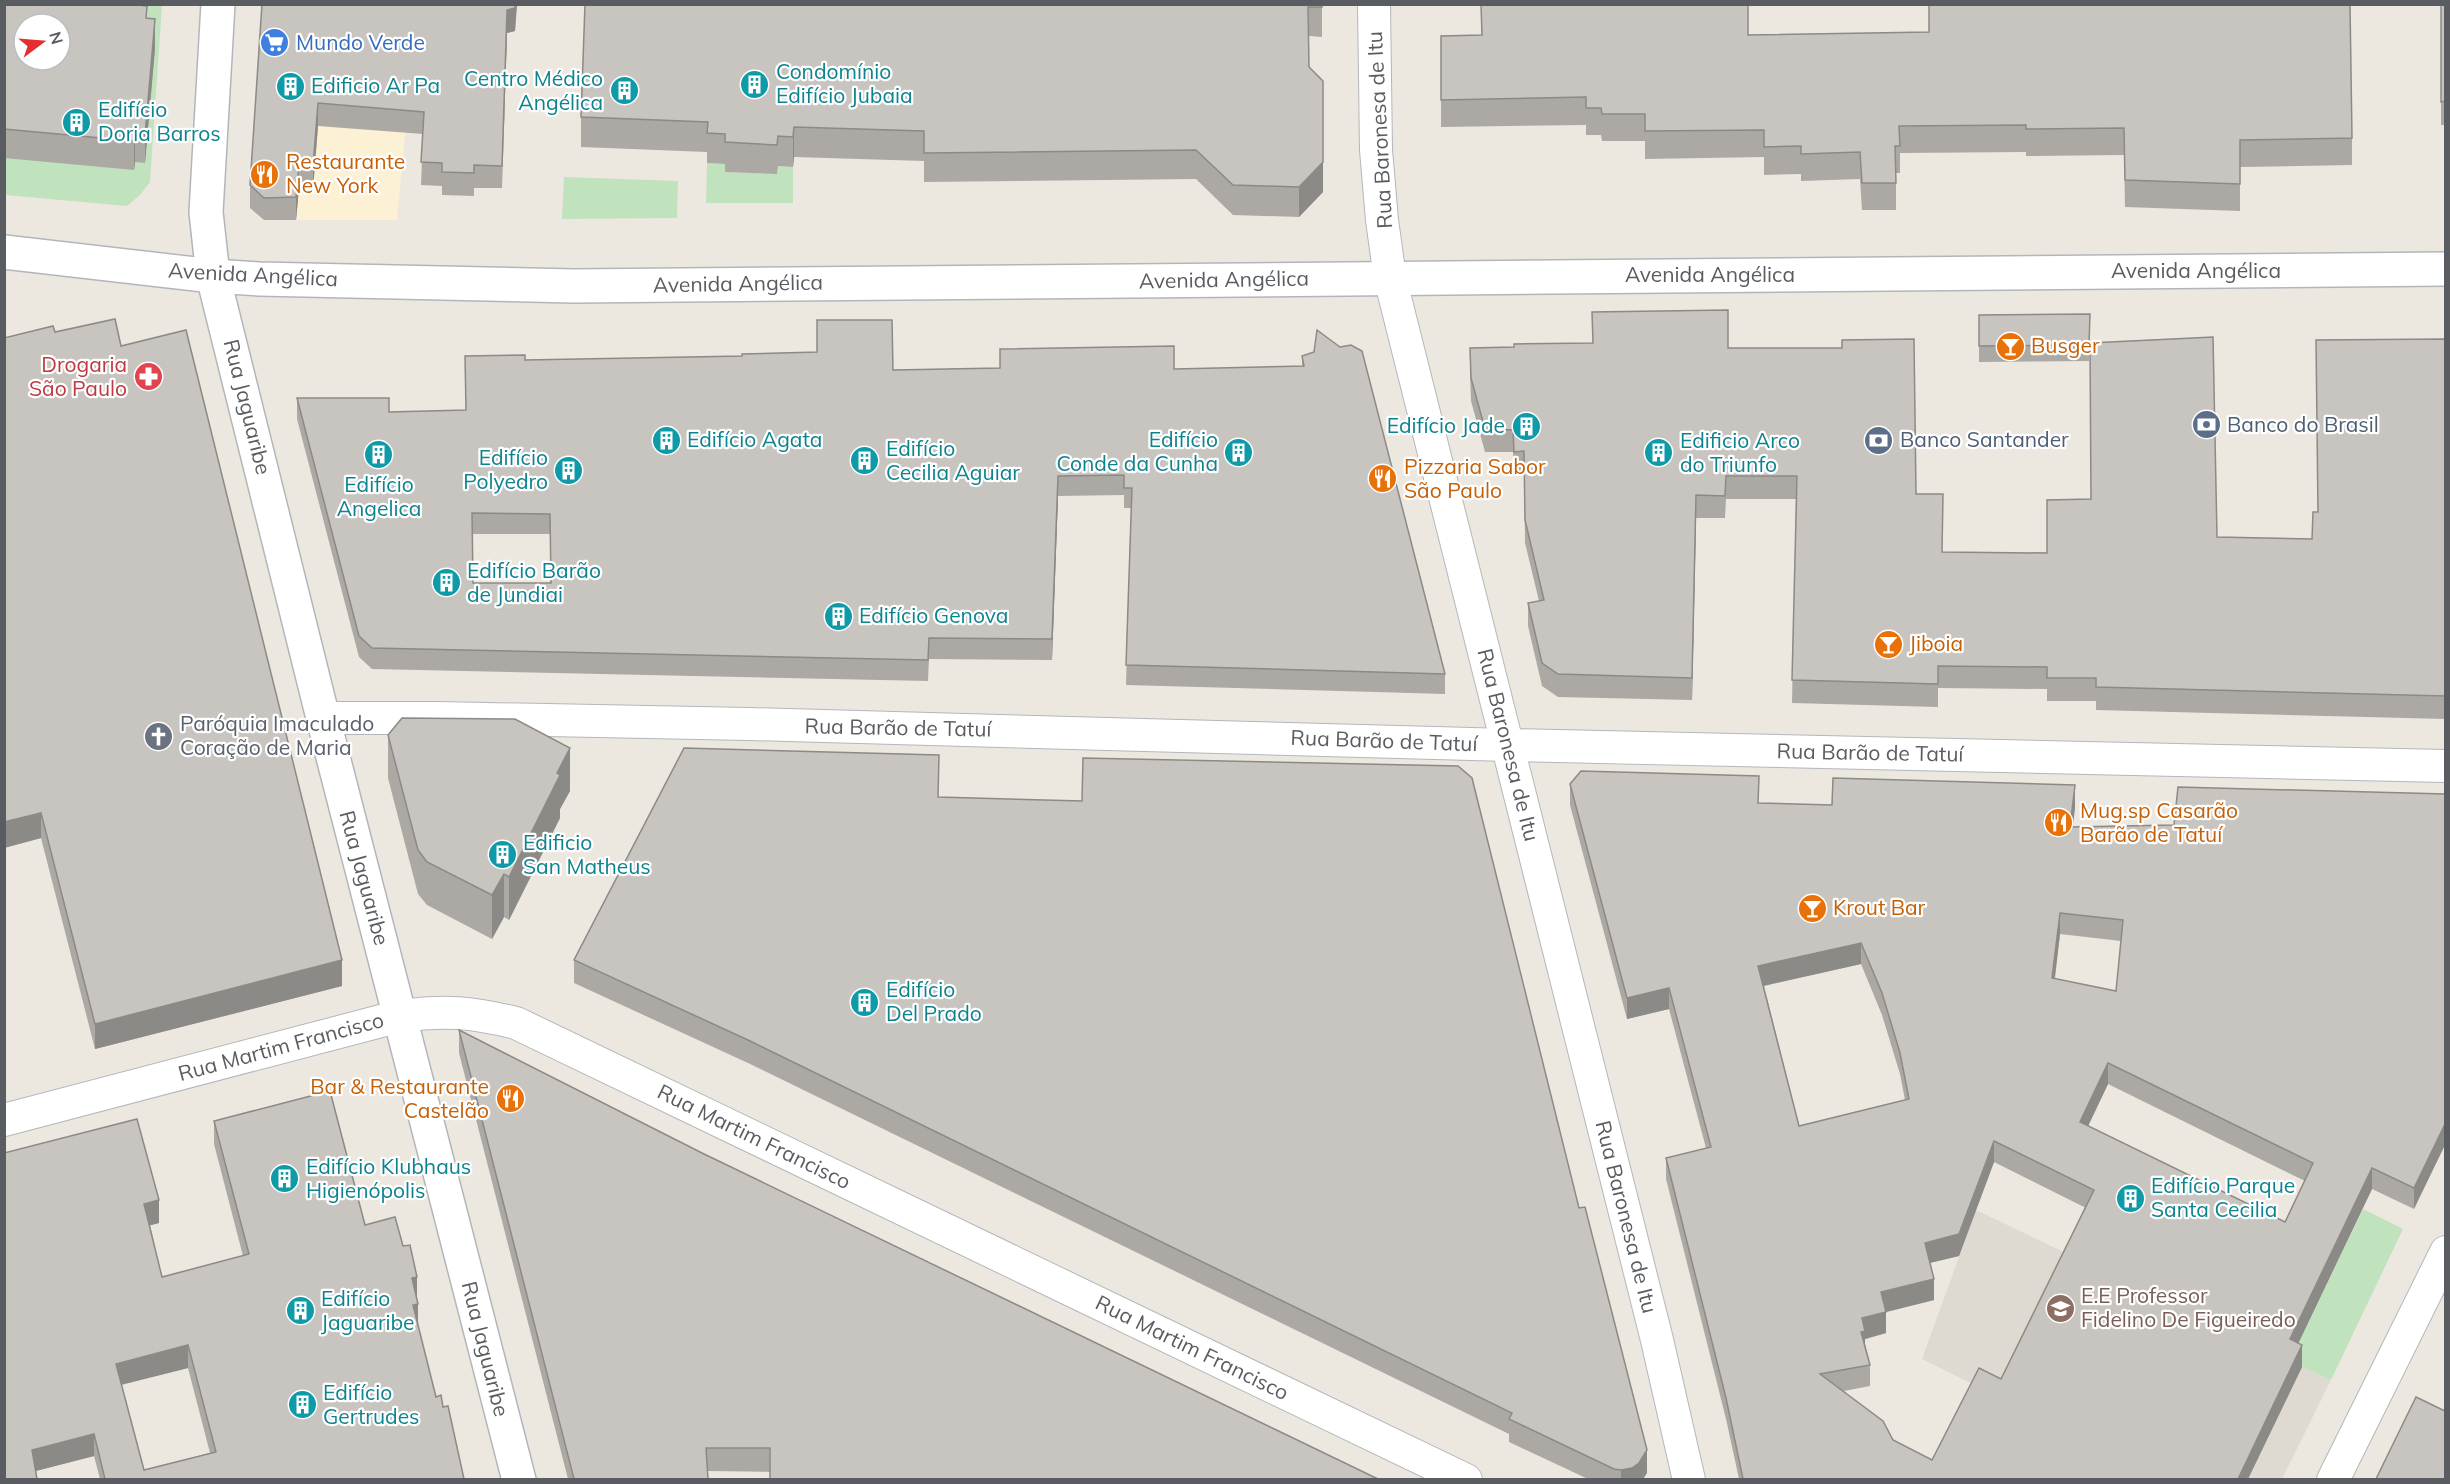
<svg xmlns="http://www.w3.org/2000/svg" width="2450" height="1484" font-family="Mulish,sans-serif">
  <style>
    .commercial { fill: #fcf0d5 }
    .education { fill: #dedad1 }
    .green { fill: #c0e3bd; fill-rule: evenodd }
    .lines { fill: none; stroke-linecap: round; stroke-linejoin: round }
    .street-casing { stroke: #b3b7bb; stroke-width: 34 }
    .secondary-casing { stroke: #b2b6bb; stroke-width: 36 }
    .street { stroke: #fff; stroke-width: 32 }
    .secondary { stroke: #fff; stroke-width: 33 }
    .wall { fill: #aca9a5; fill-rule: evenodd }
    .shaded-wall { fill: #8c8a86 }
    .building { fill: #c8c5c0; stroke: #8c8a86; stroke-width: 1.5; fill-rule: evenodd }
    .labels { text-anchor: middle; stroke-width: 4.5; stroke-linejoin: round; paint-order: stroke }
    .shop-label { font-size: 21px; fill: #366cbe; stroke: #fff; text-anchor: start }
    .culture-label { font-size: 21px; fill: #0d838f; stroke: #fff; text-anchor: start }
    .street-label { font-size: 21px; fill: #595d61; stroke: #fff }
    .food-label { font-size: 21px; fill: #c56008; stroke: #fff; text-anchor: start }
    .health-label { font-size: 21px; fill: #be3a42; stroke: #fff; text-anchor: end }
    .service-label { font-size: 21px; fill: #4e5e75; stroke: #fff; text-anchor: start }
    .worship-label { font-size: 21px; fill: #5b616d; stroke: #fff; text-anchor: start }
    .education-label { font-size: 21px; fill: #785e54; stroke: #fff; text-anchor: start }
  </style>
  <rect width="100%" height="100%" fill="#ece8e0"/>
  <polygon class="commercial" points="264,5 417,5 397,220 264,220 250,208"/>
  <polygon class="education" points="1976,1210 2331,1380 2282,1479 2163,1479 1922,1359"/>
  <g class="green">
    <path d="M 4,5 L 162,5 L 150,182 L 140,195 L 127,206 L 5,195 ZM 24,24 L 60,24 L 60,60 L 24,60 Z"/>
    <polygon points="707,163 725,164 726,172 777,174 778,166 793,167 793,203 706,203"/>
    <polygon points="564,177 678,181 677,218 562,219"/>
    <polygon points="2363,1209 2403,1229 2331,1380 2290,1361"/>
  </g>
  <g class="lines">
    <defs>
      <g id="street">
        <polyline points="1374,4 1376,150 1382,220 1390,278 1657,1340 1689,1480"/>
        <polyline points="323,718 438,718 749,724 1508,745 2446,766"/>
        <path d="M 4,1120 L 400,1016 C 446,1010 471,1012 516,1023 L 1466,1480"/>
        <polyline points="2333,1480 2446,1252"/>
      </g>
      <g id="secondary">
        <polyline points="218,4 206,212 213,276 323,718 519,1480"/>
        <polyline points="4,252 213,276 259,279 574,286 2446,269"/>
      </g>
    </defs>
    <use href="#street" class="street-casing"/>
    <use href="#secondary" class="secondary-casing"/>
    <use href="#street" class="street"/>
    <use href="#secondary" class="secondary"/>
  </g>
  <g class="wall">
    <polygon points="4,4 147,18 155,48 145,163 135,162 134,170 4,158"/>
    <polygon points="262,4 517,4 515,31 507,33 502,188 474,188 474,196 442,195 442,186 421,185 423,134 318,126 313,189 299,188 296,220 264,220 250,208 250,185"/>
    <polygon points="1322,4 1322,37 1309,36 1309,67 1323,192 1299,217 1233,215 1196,179 924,182 924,161 794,157 793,167 778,166 777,174 725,172 725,164 707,163 707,152 581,147 581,117"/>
    <polygon points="1481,4 1748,4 1748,35 2352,138 2352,165 2240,167 2240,211 2125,207 2124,155 2026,156 2026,152 1900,153 1900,173 1896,173 1896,210 1862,210 1860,179 1801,181 1801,174 1764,175 1764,157 1645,159 1645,141 1602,141 1601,135 1586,135 1586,125 1441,127 1441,36 1481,35"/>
    <rect x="2441" y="4" width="4" height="121"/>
    <polygon points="2090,314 2089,361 1979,362 1979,315"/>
    <polygon points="55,332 121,346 342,986 95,1049 41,838 4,848"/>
    <polygon points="2445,339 2445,719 2096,710 2096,701 2047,701 2047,689 1938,688 1938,707 1792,703 1796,499 1726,499 1725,518 1696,518 1692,700 1558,697 1542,686 1528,626 1528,603 1539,601 1525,543 1524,474 1514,474 1513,452 1485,452 1471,401 1470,371 1470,348 1514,347 1728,348 1916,494 1943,552 2047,553 2217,537 2312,539 2318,512"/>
    <path d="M 1000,349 L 1174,369 L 1302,366 L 1302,356 L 1445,674 L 1445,694 L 1126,685 L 1131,508 L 1124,508 L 1124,495 L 1058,496 L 1052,660 L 929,659 L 928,681 L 372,669 L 359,657 L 297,419 L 297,398 L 389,412 L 466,410 L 525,360 L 893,370 L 1000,368 ZM 472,534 L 550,534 L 550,583 L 473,583 Z"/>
    <polygon points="388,735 570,791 560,809 560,818 509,920 504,917 492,939 427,905 418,894 388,778"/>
    <path d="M 1570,784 L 1759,803 L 1832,805 L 2075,807 L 2073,827 L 2174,825 L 2445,794 L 2414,1209 L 2372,1189 L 2298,1343 L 2302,1367 L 2248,1479 L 1739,1479 L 1726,1419 L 1666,1179 L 1666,1158 L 1706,1148 L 1669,1009 L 1627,1019 L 1570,805 ZM 2060,934 L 2121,941 L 2116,991 L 2055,979 ZM 1861,964 L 1882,1015 L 1900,1074 L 1905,1100 L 1799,1126 L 1764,986 ZM 2108,1084 L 2305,1181 L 2285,1222 L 2088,1126 ZM 1994,1162 L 2086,1208 L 2001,1379 L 1932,1460 L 1893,1440 L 1844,1391 L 1870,1386 L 1870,1365 L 1865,1344 L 1865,1339 L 1886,1333 L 1886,1312 L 1934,1300 L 1930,1263 L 1959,1256 Z"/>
    <polygon points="939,797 1579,1208 1647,1473 1643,1479 1588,1479 1509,1442 1509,1434 748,1063 574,983 574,960"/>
    <polygon points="459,1030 704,1154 1378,1479 708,1471 708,1479 568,1479 459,1053"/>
    <path d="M 214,1121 L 365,1225 L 417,1299 L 418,1325 L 436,1397 L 443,1407 L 464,1479 L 100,1479 L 94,1456 L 4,1479 L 4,1153 L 159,1223 L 150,1225 L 162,1277 L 243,1256 L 214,1144 ZM 188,1368 L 210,1453 L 144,1470 L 121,1385 Z"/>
  </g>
  <g class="shaded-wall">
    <polygon points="515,4 517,4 515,31 507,33 502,188 507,10"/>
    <polygon points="155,19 155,48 145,163 145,135"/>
    <polygon points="318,103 318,126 313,189 313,166"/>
    <polygon points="1323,111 1323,192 1299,217 1299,187"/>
    <polygon points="794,127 794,157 793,167 793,137"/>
    <polygon points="135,134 135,162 134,170 134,141"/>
    <polygon points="299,165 299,188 296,220 296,197"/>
    <polygon points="1058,476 1058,496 1052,660 1052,639"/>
    <polygon points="1696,495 1696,518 1692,700 1692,678"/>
    <polygon points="570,748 570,791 560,809 560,818 509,920 509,877 557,773"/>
    <polygon points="2075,785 2075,807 2070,849 2070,827"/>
    <polygon points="41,813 41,838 4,848 4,822"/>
    <polygon points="504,874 504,917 492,939 492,895"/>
    <polygon points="2060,913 2060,934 2052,999 2052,978"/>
    <polygon points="1861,943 1861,964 1758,987 1758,966"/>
    <polygon points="342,960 342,986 95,1049 95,1024"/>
    <polygon points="1669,988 1669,1009 1627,1019 1627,998"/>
    <polygon points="2108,1063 2108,1084 2080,1143 2080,1122"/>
    <polygon points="2445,1124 2445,1145 2414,1209 2414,1188"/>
    <polygon points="1994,1141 1994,1162 1959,1256 1925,1264 1925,1243"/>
    <polygon points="2372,1168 2372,1189 2290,1361 2290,1339"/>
    <polygon points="159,1200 159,1223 144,1227 144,1204"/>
    <polygon points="417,1277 417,1299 412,1301 412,1278"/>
    <polygon points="1934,1279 1934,1300 1886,1312 1886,1333 1865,1339 1865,1352 1861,1353 1862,1318 1881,1292"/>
    <polygon points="418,1304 418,1326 413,1305"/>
    <polygon points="188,1345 188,1368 116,1386 116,1364"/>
    <polygon points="2302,1345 2302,1367 2248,1479 2238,1479"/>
    <polygon points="94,1434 94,1456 32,1472 32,1450"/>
    <polygon points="1647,1450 1647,1473 1643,1479 1621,1479 1621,1470"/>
  </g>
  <g class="building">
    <path d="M 4,4 L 129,4 L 147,6 L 146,18 L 155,19 L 145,135 L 135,134 L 134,141 L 4,129 ZM 24,24 L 60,24 L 60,60 L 24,60 Z"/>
    <polygon points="262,4 515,4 515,8 507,10 502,166 474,165 474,173 442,172 442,163 421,162 424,112 318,103 313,166 299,165 296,197 264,198 250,185"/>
    <polygon points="585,4 1322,4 1322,7 1308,7 1309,67 1323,81 1323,162 1299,187 1233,185 1196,150 924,153 924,131 794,127 793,137 778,136 777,145 725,142 725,134 707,133 708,122 581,117"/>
    <polygon points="1481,4 1748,4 1748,35 1929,32 1929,4 2350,4 2352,138 2240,140 2240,184 2125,180 2124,128 2026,129 2026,125 1899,126 1900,146 1895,146 1896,183 1862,183 1860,152 1801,154 1801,146 1764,147 1764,130 1645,131 1645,114 1602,114 1601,108 1586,108 1586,97 1441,100 1441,36 1482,35"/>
    <polygon points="2441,4 2445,4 2445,101 2441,102"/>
    <polygon points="1728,310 1728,348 1842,348 1842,340 1914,339 1916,494 1943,494 1942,552 2047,553 2047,500 2091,499 2090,343 2213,337 2217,537 2312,539 2313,512 2318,512 2316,340 2445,339 2445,696 2096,687 2096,678 2047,678 2047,667 1938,666 1938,684 1792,680 1797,476 1726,476 1725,496 1696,495 1692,678 1558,674 1542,663 1528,603 1544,600 1525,520 1524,451 1514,452 1513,430 1485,429 1471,378 1470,348 1514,347 1514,344 1593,343 1592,312"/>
    <polygon points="2090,314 2089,345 1979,346 1979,315"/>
    <polygon points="115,319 121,346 186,330 342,960 95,1024 41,813 4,822 4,338 53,326 55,332"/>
    <path d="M 817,320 L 892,320 L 893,370 L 1000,368 L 1000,349 L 1174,346 L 1174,369 L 1304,366 L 1302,356 L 1314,352 L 1317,330 L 1340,347 L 1351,345 L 1362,351 L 1445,674 L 1126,665 L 1132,488 L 1124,488 L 1124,475 L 1058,476 L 1052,639 L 929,638 L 928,660 L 372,648 L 359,636 L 297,398 L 389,398 L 389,412 L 466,410 L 465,356 L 525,355 L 525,360 L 742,356 L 742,354 L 817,352 ZM 472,513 L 550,514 L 551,583 L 473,583 Z"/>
    <polygon points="402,718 515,719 570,748 557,773 560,775 509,877 504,874 492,895 427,862 418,850 388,735"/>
    <polygon points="684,748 939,755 938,797 1082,801 1083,758 1458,766 1472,778 1579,1208 1585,1207 1647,1450 1639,1463 1632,1468 1621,1470 1614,1469 1509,1419 1512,1413 748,1040 574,960"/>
    <path d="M 1581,771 L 1759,776 L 1758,803 L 1832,805 L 1833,778 L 2075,785 L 2070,827 L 2174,825 L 2178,787 L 2445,794 L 2445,1124 L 2414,1188 L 2372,1168 L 2290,1339 L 2302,1345 L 2238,1479 L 1743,1479 L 1726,1398 L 1666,1158 L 1711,1147 L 1669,988 L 1627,998 L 1570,784 ZM 2060,913 L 2123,920 L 2116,991 L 2052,978 ZM 1861,943 L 1882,993 L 1900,1053 L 1909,1099 L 1799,1126 L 1758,966 ZM 2108,1063 L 2313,1163 L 2285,1222 L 2080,1122 ZM 1994,1141 L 2094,1190 L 2001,1379 L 1979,1368 L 1932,1460 L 1893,1440 L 1883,1421 L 1820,1374 L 1870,1365 L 1861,1332 L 1865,1331 L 1862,1318 L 1886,1312 L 1881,1292 L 1934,1279 L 1925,1243 L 1959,1234 Z"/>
    <polygon points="459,1030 704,1154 1378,1479 770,1479 770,1448 706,1448 708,1479 574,1479"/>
    <path d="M 330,1091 L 365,1225 L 395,1217 L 403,1246 L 410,1245 L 417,1277 L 412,1278 L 418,1304 L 413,1305 L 436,1397 L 441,1395 L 443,1407 L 448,1406 L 464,1479 L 105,1479 L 94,1434 L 32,1450 L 37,1479 L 4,1479 L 4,1153 L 137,1119 L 159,1200 L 144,1204 L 162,1277 L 249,1254 L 214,1121 ZM 188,1345 L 216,1452 L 144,1470 L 116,1364 Z"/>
    <polygon points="2416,1397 2445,1411 2445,1479 2376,1479"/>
  </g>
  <defs>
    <symbol id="supermarket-disc" viewBox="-11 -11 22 22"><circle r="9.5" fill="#3f7fe0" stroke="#fff"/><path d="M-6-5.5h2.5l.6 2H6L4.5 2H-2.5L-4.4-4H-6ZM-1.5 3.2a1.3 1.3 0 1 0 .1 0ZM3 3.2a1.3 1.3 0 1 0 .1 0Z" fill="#fff"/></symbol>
    <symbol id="building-disc" viewBox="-11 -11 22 22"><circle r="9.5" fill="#0f9aa8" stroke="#fff"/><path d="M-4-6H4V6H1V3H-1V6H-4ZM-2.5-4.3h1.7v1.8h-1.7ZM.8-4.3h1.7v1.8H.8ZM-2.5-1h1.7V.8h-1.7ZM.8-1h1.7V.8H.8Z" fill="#fff"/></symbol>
    <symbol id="restaurant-disc" viewBox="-11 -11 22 22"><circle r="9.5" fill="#e8710a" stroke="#fff"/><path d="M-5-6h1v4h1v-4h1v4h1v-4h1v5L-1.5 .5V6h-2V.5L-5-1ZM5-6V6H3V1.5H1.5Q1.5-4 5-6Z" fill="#fff"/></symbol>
    <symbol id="bar-disc" viewBox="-11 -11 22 22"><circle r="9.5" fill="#e8710a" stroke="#fff"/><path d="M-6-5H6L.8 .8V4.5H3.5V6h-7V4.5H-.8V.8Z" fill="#fff"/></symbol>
    <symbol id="pharmacy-disc" viewBox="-11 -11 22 22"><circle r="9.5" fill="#e0444e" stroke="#fff"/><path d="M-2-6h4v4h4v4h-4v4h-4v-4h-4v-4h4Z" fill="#fff"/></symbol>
    <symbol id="bank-disc" viewBox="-11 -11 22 22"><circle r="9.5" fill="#5c6f8a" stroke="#fff"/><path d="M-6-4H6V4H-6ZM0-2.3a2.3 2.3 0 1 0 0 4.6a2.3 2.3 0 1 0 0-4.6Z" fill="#fff"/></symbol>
    <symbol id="church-disc" viewBox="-11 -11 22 22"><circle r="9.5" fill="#6b7280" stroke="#fff"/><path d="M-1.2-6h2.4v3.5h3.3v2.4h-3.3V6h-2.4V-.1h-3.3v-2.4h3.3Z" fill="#fff"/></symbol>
    <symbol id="school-disc" viewBox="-11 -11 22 22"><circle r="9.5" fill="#8d6e63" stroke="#fff"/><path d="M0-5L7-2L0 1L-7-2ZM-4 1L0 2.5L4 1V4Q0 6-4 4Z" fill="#fff"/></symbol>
  </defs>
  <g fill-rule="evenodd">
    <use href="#supermarket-disc" x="258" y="26" width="33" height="33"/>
    <use href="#building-disc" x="738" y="68" width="33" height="33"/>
    <use href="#building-disc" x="274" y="70" width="33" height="33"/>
    <use href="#building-disc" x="608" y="74" width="33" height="33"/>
    <use href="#building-disc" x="60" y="106" width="33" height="33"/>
    <use href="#restaurant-disc" x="248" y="158" width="33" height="33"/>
    <use href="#bar-disc" x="1994" y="330" width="33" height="33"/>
    <use href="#pharmacy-disc" x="132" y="360" width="33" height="33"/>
    <use href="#bank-disc" x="2190" y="408" width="33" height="33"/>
    <use href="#building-disc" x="1510" y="410" width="33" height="33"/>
    <use href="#building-disc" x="650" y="424" width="33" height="33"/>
    <use href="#bank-disc" x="1862" y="424" width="33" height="33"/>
    <use href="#building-disc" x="1222" y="436" width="33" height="33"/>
    <use href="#building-disc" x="1642" y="436" width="33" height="33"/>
    <use href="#building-disc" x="362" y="438" width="33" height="33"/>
    <use href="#building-disc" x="848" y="444" width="33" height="33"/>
    <use href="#building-disc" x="552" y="454" width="33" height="33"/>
    <use href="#restaurant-disc" x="1366" y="462" width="33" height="33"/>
    <use href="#building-disc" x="430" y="566" width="33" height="33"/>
    <use href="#building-disc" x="822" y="600" width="33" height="33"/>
    <use href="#bar-disc" x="1872" y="628" width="33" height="33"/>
    <use href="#church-disc" x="142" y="720" width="33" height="33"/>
    <use href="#restaurant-disc" x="2042" y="806" width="33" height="33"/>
    <use href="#building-disc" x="486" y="838" width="33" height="33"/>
    <use href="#bar-disc" x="1796" y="892" width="33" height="33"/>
    <use href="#building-disc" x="848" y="986" width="33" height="33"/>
    <use href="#restaurant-disc" x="494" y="1082" width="33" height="33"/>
    <use href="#building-disc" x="268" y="1162" width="33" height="33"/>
    <use href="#building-disc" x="2114" y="1182" width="33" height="33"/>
    <use href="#school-disc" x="2044" y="1292" width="33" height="33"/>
    <use href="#building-disc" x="284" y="1294" width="33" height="33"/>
    <use href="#building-disc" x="286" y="1388" width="33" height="33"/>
  </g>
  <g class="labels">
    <g class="shop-label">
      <text x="296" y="50">Mundo Verde</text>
    </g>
    <g class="culture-label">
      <text x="776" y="79">Condomínio<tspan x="776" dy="24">Edifício Jubaia</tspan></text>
      <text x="603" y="86" text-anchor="end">Centro Médico<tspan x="603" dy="24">Angélica</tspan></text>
      <text x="311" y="93">Edificio Ar Pa</text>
      <text x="98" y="117">Edifício<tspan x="98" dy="24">Doria Barros</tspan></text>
      <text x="1505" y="433" text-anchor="end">Edifício Jade</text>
      <text x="687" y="447">Edifício Agata</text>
      <text x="1218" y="447" text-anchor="end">Edifício<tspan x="1218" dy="24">Conde da Cunha</tspan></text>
      <text x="1680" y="448">Edificio Arco<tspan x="1680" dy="24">do Triunfo</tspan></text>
      <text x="886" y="456">Edifício<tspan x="886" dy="24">Cecilia Aguiar</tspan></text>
      <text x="548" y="465" text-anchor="end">Edifício<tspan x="548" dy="24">Polyedro</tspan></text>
      <text x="379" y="492" text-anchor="middle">Edifício<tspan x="379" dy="24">Angelica</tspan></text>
      <text x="467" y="578">Edifício Barão<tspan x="467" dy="24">de Jundiai</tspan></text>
      <text x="859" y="623">Edifício Genova</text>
      <text x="523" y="850">Edificio<tspan x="523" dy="24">San Matheus</tspan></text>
      <text x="886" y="997">Edifício<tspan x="886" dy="24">Del Prado</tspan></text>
      <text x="306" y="1174">Edifício Klubhaus<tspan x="306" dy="24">Higienópolis</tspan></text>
      <text x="2151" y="1193">Edifício Parque<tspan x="2151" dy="24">Santa Cecilia</tspan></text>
      <text x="321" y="1306">Edifício<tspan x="321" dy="24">Jaguaribe</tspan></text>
      <text x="323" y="1400">Edifício<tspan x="323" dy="24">Gertrudes</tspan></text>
    </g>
    <g class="street-label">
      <text transform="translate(1380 130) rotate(-93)" y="7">Rua Baronesa de Itu</text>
      <text x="2196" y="278">Avenida Angélica</text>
      <text transform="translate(253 275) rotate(3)" y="7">Avenida Angélica</text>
      <text x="1710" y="282">Avenida Angélica</text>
      <text transform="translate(1224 280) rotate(-1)" y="7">Avenida Angélica</text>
      <text transform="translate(738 284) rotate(-1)" y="7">Avenida Angélica</text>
      <text transform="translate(247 407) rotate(76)" y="7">Rua Jaguaribe</text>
      <text transform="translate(898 728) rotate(1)" y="7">Rua Barão de Tatuí</text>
      <text transform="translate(1384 741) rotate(2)" y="7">Rua Barão de Tatuí</text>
      <text transform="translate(1508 745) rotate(76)" y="7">Rua Baronesa de Itu</text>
      <text transform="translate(1870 753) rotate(1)" y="7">Rua Barão de Tatuí</text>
      <text transform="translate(364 878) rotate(75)" y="7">Rua Jaguaribe</text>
      <text transform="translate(281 1047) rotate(-15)" y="7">Rua Martim Francisco</text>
      <text transform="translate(754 1137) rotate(26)" y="7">Rua Martim Francisco</text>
      <text transform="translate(1626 1217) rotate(76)" y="7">Rua Baronesa de Itu</text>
      <text transform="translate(1192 1348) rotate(26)" y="7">Rua Martim Francisco</text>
      <text transform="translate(485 1349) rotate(76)" y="7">Rua Jaguaribe</text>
    </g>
    <g class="food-label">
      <text x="286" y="169">Restaurante<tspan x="286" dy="24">New York</tspan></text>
      <text x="2031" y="353">Busger</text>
      <text x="1404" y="474">Pizzaria Sabor<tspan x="1404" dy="24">São Paulo</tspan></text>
      <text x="1909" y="651">Jiboia</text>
      <text x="2080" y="818">Mug.sp Casarão<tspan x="2080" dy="24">Barão de Tatuí</tspan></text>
      <text x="1833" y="915">Krout Bar</text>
      <text x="489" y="1094" text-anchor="end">Bar &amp; Restaurante<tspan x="489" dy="24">Castelão</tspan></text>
    </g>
    <g class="health-label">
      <text x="127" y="372">Drogaria<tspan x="127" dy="24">São Paulo</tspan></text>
    </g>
    <g class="service-label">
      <text x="2227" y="432">Banco do Brasil</text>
      <text x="1900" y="447">Banco Santander</text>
    </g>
    <g class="worship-label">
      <text x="180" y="731">Paróquia Imaculado<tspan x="180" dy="24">Coração de Maria</tspan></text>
    </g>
    <g class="education-label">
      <text x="2081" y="1303">E.E Professor<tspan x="2081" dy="24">Fidelino De Figueiredo</tspan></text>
    </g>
  </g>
  <rect width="2450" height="1484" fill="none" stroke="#595d61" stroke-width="12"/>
  <g transform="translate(42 42) rotate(74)"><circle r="28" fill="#ffffff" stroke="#bdbec0" stroke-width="1.5"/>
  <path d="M0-4.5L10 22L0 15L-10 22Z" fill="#e32f31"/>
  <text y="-9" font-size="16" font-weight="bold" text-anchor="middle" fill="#595d61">N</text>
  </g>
</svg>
